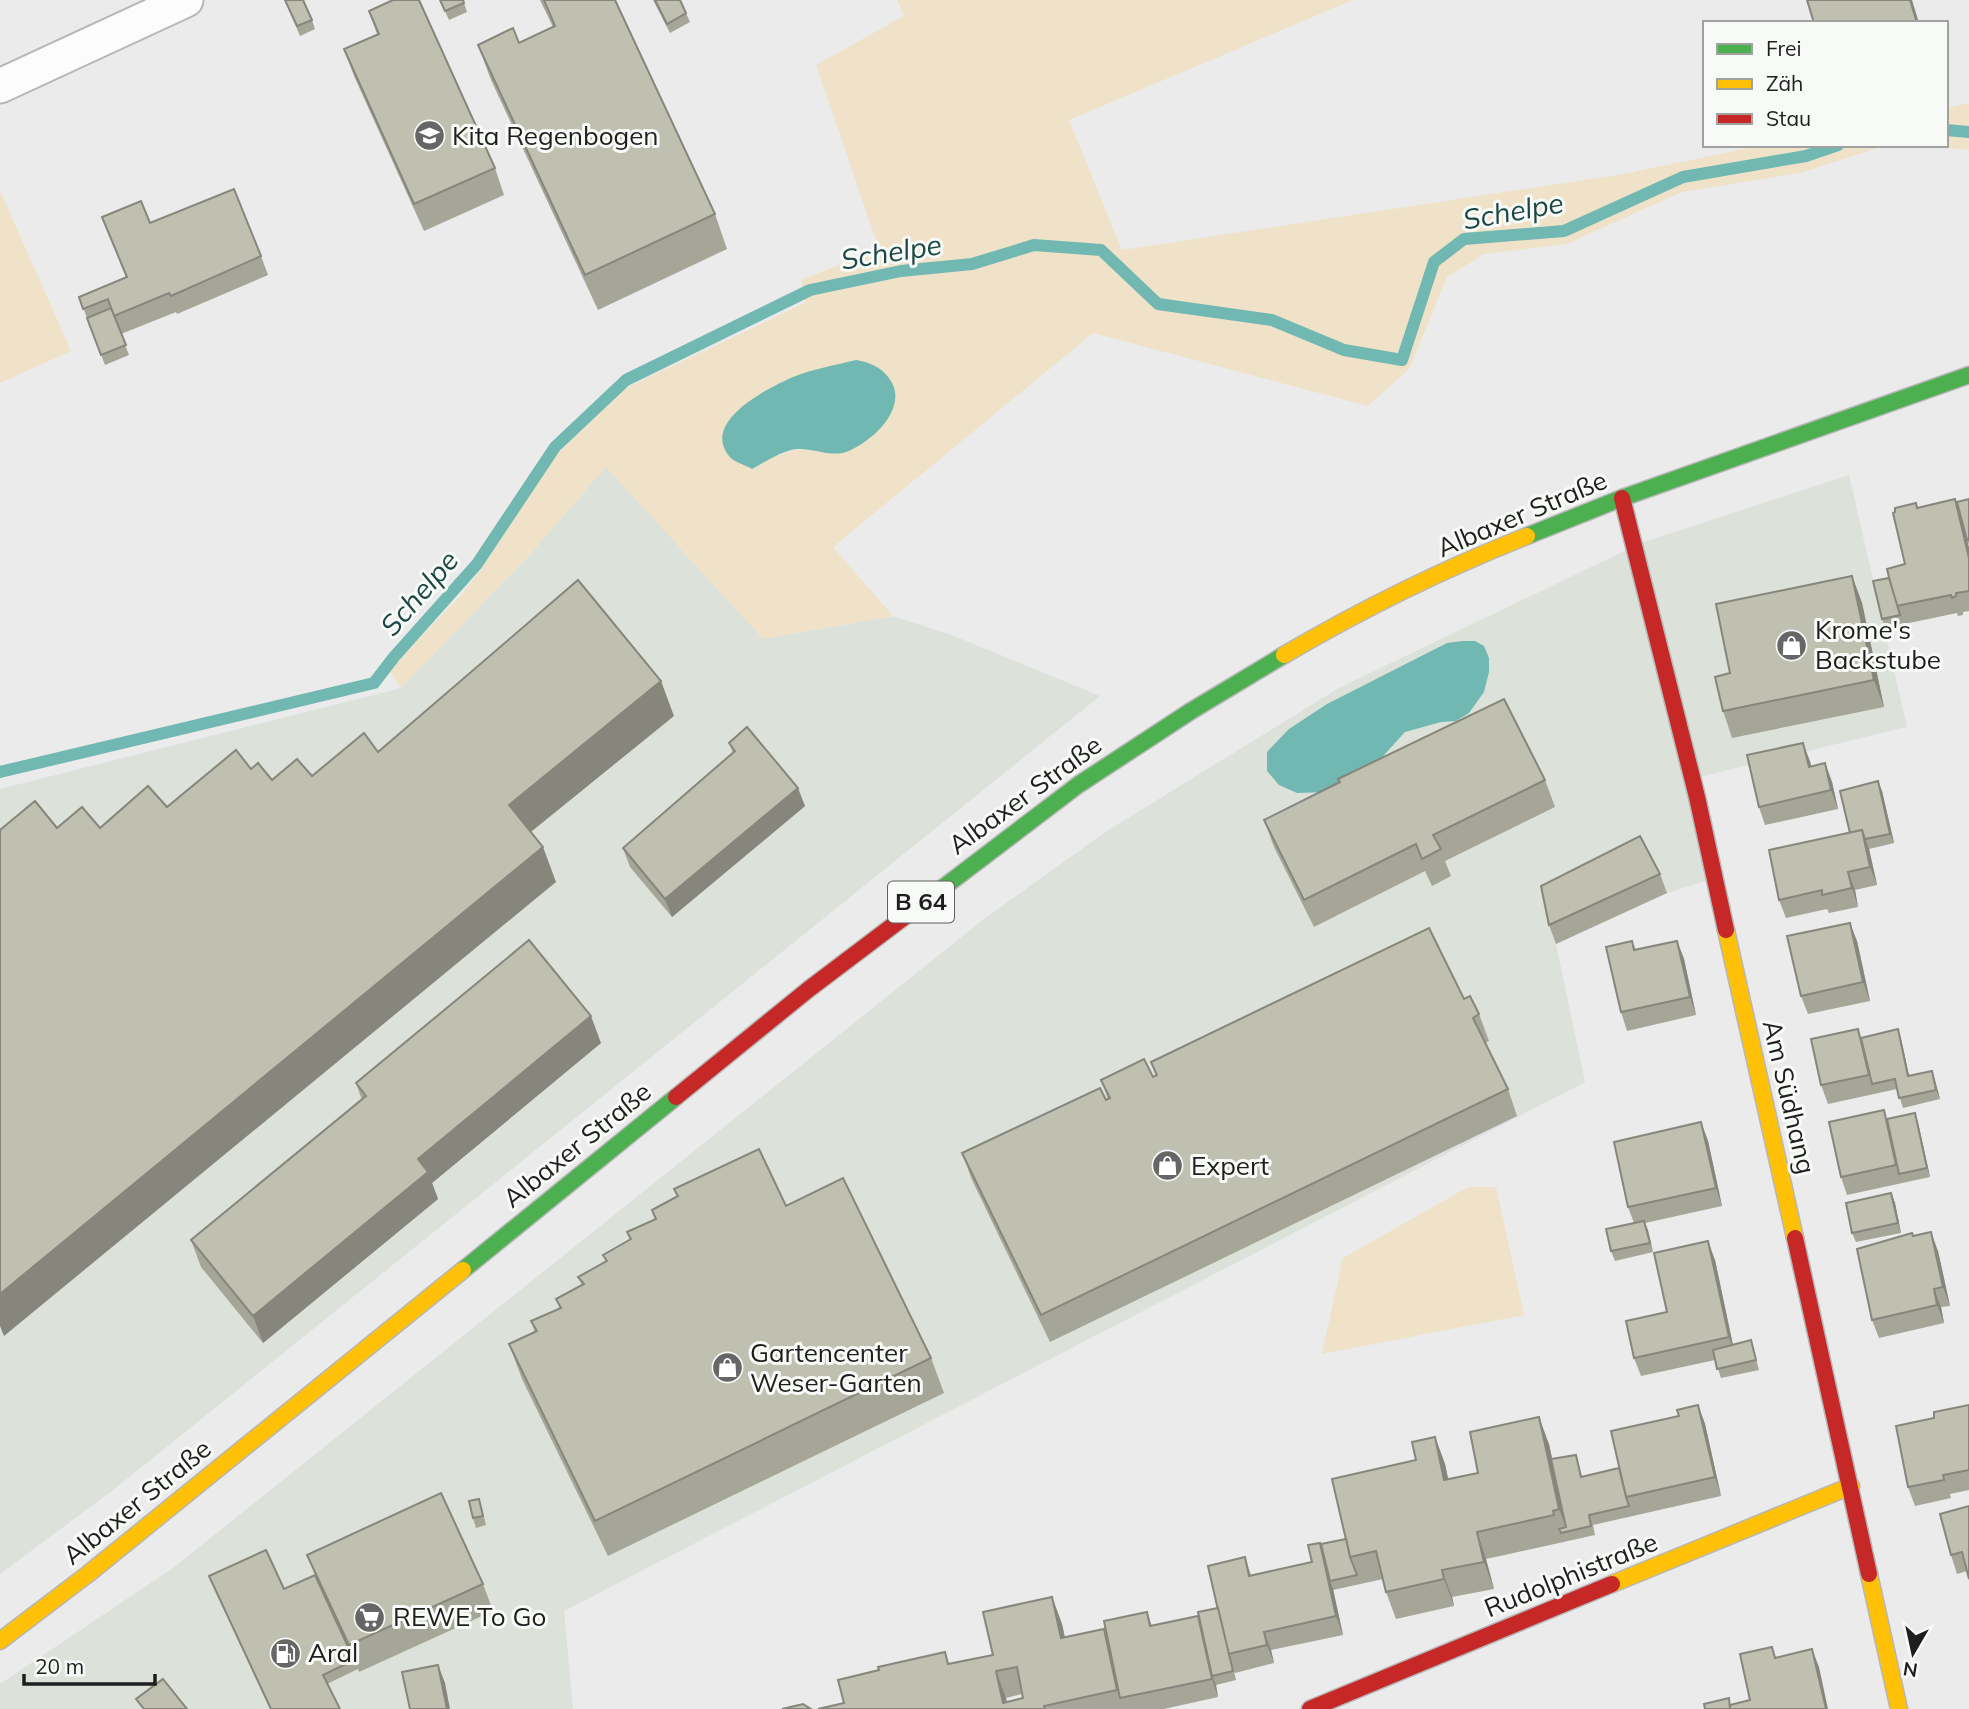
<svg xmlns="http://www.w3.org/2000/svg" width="1969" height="1709" font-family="Mulish,sans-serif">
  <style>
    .built { fill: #dce1da }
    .green { fill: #f0e2c8; fill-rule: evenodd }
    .water { fill: #70b8b1 }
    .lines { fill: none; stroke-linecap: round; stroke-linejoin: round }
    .stream { stroke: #70b8b1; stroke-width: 12 }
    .street-casing { stroke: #b6b7b6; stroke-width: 37 }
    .fast-casing { stroke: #b6b7b6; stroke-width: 19 }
    .slow-casing { stroke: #b6b7b6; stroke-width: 19 }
    .jam-casing { stroke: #b6b7b6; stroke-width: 19 }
    .street { stroke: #fcfcfc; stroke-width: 33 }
    .fast { stroke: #4caf50; stroke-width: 16 }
    .slow { stroke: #ffc107; stroke-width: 16 }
    .jam { stroke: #c62828; stroke-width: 16 }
    .wall { fill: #a5a598; fill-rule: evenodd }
    .shaded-wall { fill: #86867c }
    .building { fill: #c0c0b1; stroke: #86867c; stroke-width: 2; fill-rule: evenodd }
    .labels { text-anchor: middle; stroke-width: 6; stroke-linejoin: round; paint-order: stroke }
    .shield { fill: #f7faf6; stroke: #5e605e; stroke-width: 2 }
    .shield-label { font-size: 24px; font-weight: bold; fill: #1d1e1d }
    .poi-label { font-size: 26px; fill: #1d1e1d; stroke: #f7faf6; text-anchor: start }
    .street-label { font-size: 26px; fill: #1d1e1d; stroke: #f7faf6 }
    .water-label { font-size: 28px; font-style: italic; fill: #1a4743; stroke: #f7faf6 }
  </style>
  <rect width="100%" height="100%" fill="#eaebea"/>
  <g class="built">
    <polygon points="606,466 763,639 893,616 954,636 1100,696 113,1490 0,1574 0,789 401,688 532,552"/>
    <polygon points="1849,475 1907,727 1699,777 1721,876 1667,893 1556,944 1585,1082 564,1611 573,1709 0,1709 0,1684 173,1568 984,919 1107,831 1339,688 1641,543"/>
  </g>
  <g class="green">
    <path d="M 897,0 L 1353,0 L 1069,120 L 1122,250 L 1624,174 L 1763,145 L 1887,145 L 1800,173 L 1682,192 L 1566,244 L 1484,254 L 1447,277 L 1409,369 L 1368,406 L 1093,333 L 833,547 L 893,616 L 763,639 L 606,467 L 532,552 L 401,688 L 389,670 L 463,593 L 480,571 L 557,454 L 626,388 L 805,303 L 801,280 L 879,249 L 816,65 L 904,16 ZM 736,410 L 844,453 L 796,449 L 778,456 Z"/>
    <polygon points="1969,103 1969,150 1923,145 1946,145 1946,108"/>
    <polygon points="0,191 71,351 0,383"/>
    <polygon points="1468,1187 1496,1187 1524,1315 1322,1354 1343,1258"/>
  </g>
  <g class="water">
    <path d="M 856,360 C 869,362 881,367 889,378 C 911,407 871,443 846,452 C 831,457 813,448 797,449 C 783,450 765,462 752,469 C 746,465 733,462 729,456 C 701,421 768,388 793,377 C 812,369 836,365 856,360 Z"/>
    <polygon points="1462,641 1475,641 1484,646 1489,658 1489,672 1484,692 1469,713 1456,721 1441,722 1405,732 1374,766 1328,792 1297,793 1279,785 1267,771 1267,752 1289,729 1327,704 1447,643"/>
  </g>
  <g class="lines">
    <g class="stream">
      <polyline points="1946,130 1969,132"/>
      <polyline points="0,772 374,683 394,657 477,564 555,447 626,380 810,290 901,271 972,264 1034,245 1101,250 1158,304 1272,320 1344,350 1402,360 1434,262 1464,239 1564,231 1683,177 1806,156 1838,145"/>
    </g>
    <defs>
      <polyline id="street" points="0,86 186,0"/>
      <g id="fast">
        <polyline points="1527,536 1622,498 1969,375"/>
        <polyline points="936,893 1078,785 1191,711 1284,655"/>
        <polyline points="463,1270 676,1097"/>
      </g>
      <g id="slow">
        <path d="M 1284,655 C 1359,611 1446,568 1527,536"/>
        <polyline points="1726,930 1795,1238"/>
        <polyline points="1869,1574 1899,1709"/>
        <polyline points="1612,1584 1851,1486"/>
        <polyline points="0,1641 88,1574 463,1270"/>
      </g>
      <g id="jam">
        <polyline points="1622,498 1697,797 1726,930"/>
        <polyline points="676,1097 809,989 936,893"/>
        <polyline points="1795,1238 1869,1574"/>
        <polyline points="1310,1709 1612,1584"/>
      </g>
    </defs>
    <use href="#street" class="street-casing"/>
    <use href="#fast" class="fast-casing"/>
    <use href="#slow" class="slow-casing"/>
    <use href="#jam" class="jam-casing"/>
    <use href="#street" class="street"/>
    <use href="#fast" class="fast"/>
    <use href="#slow" class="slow"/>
    <use href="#jam" class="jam"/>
  </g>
  <g class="wall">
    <polygon points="285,0 312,20 315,29 300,36"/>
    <polygon points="440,0 463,0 467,12 449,20"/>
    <polygon points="540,0 615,0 715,214 727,249 598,310 491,80 478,45 519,43 553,27"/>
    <polygon points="653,0 680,0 690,22 670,33"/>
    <polygon points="369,11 495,168 504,195 424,231 354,76 344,49 377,34"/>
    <polygon points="102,217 150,223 261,256 268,275 177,314 176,312 121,334 129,355 105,365 79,297 126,277"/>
    <polygon points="1955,499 1959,512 1969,499 1969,545 1966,537 1969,548 1969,611 1963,612 1963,615 1958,616 1957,613 1885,628 1882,619 1889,578 1905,564 1918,508"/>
    <polygon points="1852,576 1862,603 1884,707 1732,738 1723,711 1730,673"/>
    <polygon points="729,743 805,806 672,917 630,867 623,848 733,753"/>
    <polygon points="1810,761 1811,767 1825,763 1832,782 1838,809 1765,825 1759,807"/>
    <polygon points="1545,780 1555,807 1445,861 1451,876 1432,886 1425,871 1314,927 1274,847 1264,820 1339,782"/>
    <polygon points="1882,791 1894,843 1869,849 1877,885 1855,890 1858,907 1829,913 1827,909 1786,918 1779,900 1849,833"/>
    <polygon points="1660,874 1667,893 1556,944 1549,925"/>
    <polygon points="1632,941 1636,950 1677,941 1684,959 1696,1015 1627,1031 1621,1012"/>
    <polygon points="1857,941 1870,1001 1808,1014 1801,996"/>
    <polygon points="1464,999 1479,1014 1489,1041 1485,1043 1508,1089 1517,1116 1050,1342 972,1180 962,1153 1108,1099 1101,1080 1156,1076 1151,1062"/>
    <polygon points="1898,1029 1901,1039 1909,1076 1932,1071 1940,1099 1903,1108 1897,1089 1828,1104 1821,1085 1861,1038"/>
    <polygon points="601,1043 432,1183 438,1199 263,1343 201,1267 191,1240 362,1100 356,1083"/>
    <polygon points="1915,1113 1918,1123 1930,1177 1847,1195 1841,1177 1887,1119"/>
    <polygon points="1701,1122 1708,1141 1722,1206 1645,1223 1653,1252 1615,1261 1611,1251 1634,1223 1628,1207"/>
    <polygon points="674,1189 786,1206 931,1358 944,1393 608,1556 522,1379 509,1344 535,1332 531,1321 560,1308 556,1299 582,1285 578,1277 606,1262 603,1255 630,1240 627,1232 655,1219 652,1210 677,1196"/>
    <polygon points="1891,1193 1895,1203 1901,1233 1856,1242 1852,1233"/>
    <polygon points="1913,1236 1938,1251 1950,1306 1941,1307 1944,1323 1879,1338 1872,1320"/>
    <polygon points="1715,1260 1733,1345 1751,1340 1759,1370 1721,1378 1715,1360 1641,1376 1634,1358 1667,1312"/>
    <path d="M 1698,1405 L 1705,1424 L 1721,1496 L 1593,1525 L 1595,1535 L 1486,1559 L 1494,1589 L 1452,1597 L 1454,1606 L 1396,1619 L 1386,1592 L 1383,1579 L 1333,1590 L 1333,1589 L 1343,1635 L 1271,1650 L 1274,1663 L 1235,1673 L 1234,1671 L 1236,1680 L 1216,1685 L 1218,1697 L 1164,1709 L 818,1709 L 844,1703 L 949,1664 L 993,1655 L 1052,1597 L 1062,1624 L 1065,1637 L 1107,1638 L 1147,1612 L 1152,1626 L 1198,1616 L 1201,1625 L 1218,1608 L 1245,1557 L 1251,1575 L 1312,1562 L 1346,1539 L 1416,1460 L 1435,1437 L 1445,1464 L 1448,1479 L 1478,1473 L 1549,1444 L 1552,1459 L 1576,1455 L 1582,1477 L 1619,1468 L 1679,1416 ZM 1022,1694 L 1023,1698 L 1007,1702 L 1006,1698 Z"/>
    <polygon points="1969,1405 1969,1490 1950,1494 1951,1498 1915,1506 1908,1487 1934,1418"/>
    <polygon points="1969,1506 1967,1571 1957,1574 1951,1555"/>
    <polygon points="482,1509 486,1525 476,1528 473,1518"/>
    <polygon points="307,1555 483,1584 493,1611 359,1672 358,1669 327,1684 340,1709 270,1709 209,1576 284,1589 315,1575"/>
  </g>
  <g class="shaded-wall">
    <polygon points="1910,0 1912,0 1919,23 1917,23"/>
    <polygon points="1955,499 1962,517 1969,548 1969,558"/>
    <polygon points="1852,576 1862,603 1884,707 1874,680"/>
    <polygon points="661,681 674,716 521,840 509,805"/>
    <polygon points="1803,743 1810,761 1815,786 1809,767"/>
    <polygon points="1825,763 1832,782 1838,809 1831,790"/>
    <polygon points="1878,781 1882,791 1894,843 1890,834"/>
    <polygon points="798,788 805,806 672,917 665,899"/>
    <polygon points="1862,830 1869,849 1877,885 1870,867"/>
    <polygon points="543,847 556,882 4,1336 0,1326 0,1294"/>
    <polygon points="1848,872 1855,890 1858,907 1852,888"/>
    <polygon points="1850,923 1857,941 1870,1001 1863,982"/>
    <polygon points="1677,941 1684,959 1696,1015 1690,997"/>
    <polygon points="591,1016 601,1043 432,1183 438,1199 263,1343 253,1316 418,1159"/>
    <polygon points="1898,1029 1901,1039 1911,1085 1908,1076"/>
    <polygon points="1932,1071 1935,1080 1940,1099 1936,1090"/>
    <polygon points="1915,1113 1918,1123 1930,1177 1927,1168"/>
    <polygon points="1701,1122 1708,1141 1722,1206 1716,1188"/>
    <polygon points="1891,1193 1895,1203 1901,1233 1898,1223"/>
    <polygon points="1644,1221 1648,1230 1653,1252 1650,1243"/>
    <polygon points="1931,1232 1938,1251 1950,1306 1943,1287"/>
    <polygon points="1708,1241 1715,1260 1735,1355 1729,1337"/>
    <polygon points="1934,1289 1941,1307 1944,1323 1937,1305"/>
    <polygon points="1698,1405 1705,1424 1721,1496 1715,1477"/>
    <polygon points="1539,1417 1549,1444 1568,1531 1559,1509"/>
    <polygon points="1435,1437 1445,1464 1454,1507 1444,1480"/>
    <polygon points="1477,1532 1486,1559 1494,1589 1484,1562"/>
    <polygon points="1320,1543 1326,1561 1330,1581 1333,1589 1343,1635 1336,1616"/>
    <polygon points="1442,1570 1452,1597 1454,1606 1444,1579"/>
    <polygon points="1052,1597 1062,1624 1070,1665 1061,1638"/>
    <polygon points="1198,1616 1204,1635 1212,1676 1216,1685 1218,1697 1212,1679"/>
    <polygon points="1264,1632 1271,1650 1274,1663 1267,1645"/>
    <polygon points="1812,1649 1819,1667 1828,1709 1826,1709"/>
    <polygon points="438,1665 445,1683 450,1709 447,1709"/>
    <polygon points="996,1671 1006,1698 1008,1709 1003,1703"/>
  </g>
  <g class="building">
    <polygon points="285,0 303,0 312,20 297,26"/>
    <polygon points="393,0 419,0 495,168 414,204 344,49 379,34 369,11"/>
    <polygon points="440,0 463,0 464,3 445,11"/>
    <polygon points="544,0 615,0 715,214 585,275 478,45 513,28 519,43 555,26"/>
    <polygon points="655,0 680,0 686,13 667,24"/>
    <polygon points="1807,0 1910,0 1917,23 1814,23"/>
    <polygon points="234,189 261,256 171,296 169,293 114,316 108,299 83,309 79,297 127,277 102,217 141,201 150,223"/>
    <polygon points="111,308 126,345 101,355 87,318"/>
    <polygon points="1955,499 1969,558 1969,591 1956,593 1956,596 1952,598 1951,595 1896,606 1887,569 1905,564 1893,513 1895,512 1895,508 1916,503 1917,508"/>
    <polygon points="1969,499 1969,540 1967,540 1957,502"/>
    <polygon points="1852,576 1874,680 1723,711 1715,677 1730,673 1716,604"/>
    <polygon points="1889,578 1900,615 1882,619 1873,581"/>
    <polygon points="578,580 661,681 509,805 543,847 0,1294 0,830 35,801 57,828 82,807 100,828 148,786 167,807 236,750 251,769 258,763 272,780 297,759 312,776 364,733 378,752"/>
    <polygon points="1504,699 1545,780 1433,835 1441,849 1422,859 1416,844 1304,900 1264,820 1340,782 1338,779"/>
    <polygon points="747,727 798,788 665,899 623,848 735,751 729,743"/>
    <polygon points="1803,743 1809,767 1825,763 1831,790 1759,807 1747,755"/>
    <polygon points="1878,781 1890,834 1865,839 1862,830 1850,833 1840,791"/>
    <polygon points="1862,830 1870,867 1848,872 1852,888 1822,895 1822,890 1779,900 1769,850"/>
    <polygon points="1640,836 1660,874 1549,925 1541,886"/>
    <polygon points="1850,923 1863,982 1801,996 1787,936"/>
    <polygon points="1429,928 1464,999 1470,996 1479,1014 1473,1018 1508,1089 1041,1315 962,1153 1100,1088 1106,1100 1110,1098 1101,1080 1144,1059 1153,1077 1157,1075 1151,1062"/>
    <polygon points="529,940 591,1016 418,1159 428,1172 253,1316 191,1240 366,1096 356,1083"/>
    <polygon points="1632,941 1634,950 1677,941 1690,997 1621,1012 1606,947"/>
    <polygon points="1858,1029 1869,1075 1821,1085 1811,1039"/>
    <polygon points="1898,1029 1908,1076 1932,1071 1936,1090 1899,1098 1895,1079 1872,1084 1861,1038"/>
    <polygon points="1884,1110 1896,1165 1841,1177 1829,1122"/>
    <polygon points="1915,1113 1927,1168 1899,1174 1887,1119"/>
    <polygon points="1701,1122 1716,1188 1628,1207 1614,1142"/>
    <polygon points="759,1149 786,1206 843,1178 931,1358 595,1521 509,1344 537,1331 531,1321 561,1308 556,1299 584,1284 578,1277 607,1261 603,1255 631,1239 627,1232 656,1219 652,1210 678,1196 674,1189"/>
    <polygon points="1891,1193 1898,1223 1852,1233 1846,1203"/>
    <polygon points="1644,1221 1650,1243 1611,1251 1606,1229"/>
    <polygon points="1931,1232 1943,1287 1934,1289 1937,1305 1872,1320 1857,1249 1912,1233 1913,1236"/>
    <polygon points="1708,1241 1729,1337 1634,1358 1626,1321 1667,1312 1654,1253"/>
    <polygon points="1751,1340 1756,1360 1717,1369 1713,1350"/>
    <polygon points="1698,1405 1715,1477 1626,1497 1611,1431 1679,1416 1677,1410"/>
    <polygon points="1969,1405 1969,1470 1943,1475 1944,1480 1908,1487 1896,1426 1934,1418 1934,1412"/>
    <polygon points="1539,1417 1559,1509 1553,1511 1554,1515 1477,1532 1484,1562 1442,1570 1444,1579 1386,1592 1376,1551 1350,1557 1332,1479 1416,1460 1412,1442 1435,1437 1444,1480 1478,1473 1470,1432"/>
    <polygon points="1576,1455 1581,1477 1619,1468 1626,1497 1629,1506 1589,1515 1591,1526 1561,1533 1559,1529 1566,1527 1551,1459"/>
    <polygon points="441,1493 483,1584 349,1645 307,1555"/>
    <polygon points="479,1499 483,1516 473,1518 469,1501"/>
    <polygon points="1969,1506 1969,1579 1962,1552 1951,1555 1940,1514"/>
    <polygon points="1346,1539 1350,1557 1357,1575 1330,1581 1321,1544"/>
    <polygon points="1320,1543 1336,1616 1264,1632 1267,1645 1228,1654 1208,1566 1245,1557 1249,1576 1312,1562 1308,1545"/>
    <polygon points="266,1550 284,1589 315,1575 354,1660 323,1675 340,1709 271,1709 209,1576"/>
    <path d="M 1052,1597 L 1061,1638 L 1104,1629 L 1117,1690 L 1044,1706 L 1045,1709 L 818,1709 L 844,1703 L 838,1680 L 879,1670 L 878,1667 L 945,1652 L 948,1664 L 993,1655 L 983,1612 ZM 1017,1667 L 1023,1698 L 1003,1703 L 996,1671 Z"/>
    <polygon points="1218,1608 1233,1671 1212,1676 1198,1612"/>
    <polygon points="1147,1612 1150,1626 1198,1616 1212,1679 1120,1698 1104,1621"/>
    <polygon points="1772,1647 1775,1658 1812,1649 1826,1709 1730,1709 1730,1705 1750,1700 1740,1654"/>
    <polygon points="438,1665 447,1709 410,1709 402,1672"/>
    <polygon points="163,1679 187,1709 144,1709 136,1699"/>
    <polygon points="1729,1698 1730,1709 1705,1709 1704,1704"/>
    <polygon points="803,1704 811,1709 782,1709"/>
  </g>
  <defs>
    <symbol id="school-disc" viewBox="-11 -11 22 22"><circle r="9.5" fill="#656665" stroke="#f7faf6"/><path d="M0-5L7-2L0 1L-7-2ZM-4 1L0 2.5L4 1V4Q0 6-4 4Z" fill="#fff"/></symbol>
    <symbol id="shop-disc" viewBox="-11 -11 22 22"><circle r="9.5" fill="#656665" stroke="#f7faf6"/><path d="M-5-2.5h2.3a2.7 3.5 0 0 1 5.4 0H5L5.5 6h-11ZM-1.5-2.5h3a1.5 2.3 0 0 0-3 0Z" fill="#fff"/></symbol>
    <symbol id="supermarket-disc" viewBox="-11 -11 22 22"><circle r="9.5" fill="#656665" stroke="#f7faf6"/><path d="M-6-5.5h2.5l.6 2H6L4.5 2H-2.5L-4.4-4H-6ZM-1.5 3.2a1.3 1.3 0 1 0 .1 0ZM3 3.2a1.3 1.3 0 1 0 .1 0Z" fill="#fff"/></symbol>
    <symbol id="fuel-disc" viewBox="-11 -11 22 22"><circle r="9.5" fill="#656665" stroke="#f7faf6"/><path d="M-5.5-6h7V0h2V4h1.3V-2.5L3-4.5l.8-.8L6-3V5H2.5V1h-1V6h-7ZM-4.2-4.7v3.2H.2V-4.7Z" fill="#fff"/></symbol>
  </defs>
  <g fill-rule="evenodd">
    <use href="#school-disc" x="412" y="118" width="35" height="35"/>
    <use href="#shop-disc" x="1774" y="628" width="35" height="35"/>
    <use href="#shop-disc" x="1150" y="1148" width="35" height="35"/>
    <use href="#shop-disc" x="710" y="1350" width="35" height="35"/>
    <use href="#supermarket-disc" x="352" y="1600" width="35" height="35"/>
    <use href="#fuel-disc" x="268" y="1636" width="35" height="35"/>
  </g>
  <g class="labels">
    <rect class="shield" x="888" y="881.5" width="66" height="41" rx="5"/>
    <g class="shield-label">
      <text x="921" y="910">B 64</text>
    </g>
    <g class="poi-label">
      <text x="452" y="145">Kita Regenbogen</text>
      <text x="1815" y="639">Krome's<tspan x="1815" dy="30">Backstube</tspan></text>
      <text x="1191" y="1175">Expert</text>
      <text x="750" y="1362">Gartencenter<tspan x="750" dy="30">Weser-Garten</tspan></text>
      <text x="393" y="1626">REWE To Go</text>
      <text x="308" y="1662">Aral</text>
    </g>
    <g class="street-label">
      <text transform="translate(1522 514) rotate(-23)" y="9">Albaxer Straße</text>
      <text transform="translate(1025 795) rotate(-36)" y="9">Albaxer Straße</text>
      <text transform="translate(1789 1097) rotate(77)" y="9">Am Südhang</text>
      <text transform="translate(577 1145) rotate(-39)" y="9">Albaxer Straße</text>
      <text transform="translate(137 1502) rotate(-39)" y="9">Albaxer Straße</text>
      <text transform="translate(1571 1575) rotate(-22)" y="9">Rudolphistraße</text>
    </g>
    <g class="water-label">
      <text transform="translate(1513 211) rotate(-10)" y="10">Schelpe</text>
      <text transform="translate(891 252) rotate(-9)" y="10">Schelpe</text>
      <text transform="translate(419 593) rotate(-49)" y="10">Schelpe</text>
    </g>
  </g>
  <rect x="1703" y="21" width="245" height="126" fill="#f7faf6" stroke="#a0a29f" stroke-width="2"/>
  <rect x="1717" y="44" width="35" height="10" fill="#4caf50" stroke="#a0a29f" stroke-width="2"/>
  <text x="1766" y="56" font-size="21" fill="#1d1e1d">Frei</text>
  <rect x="1717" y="79" width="35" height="10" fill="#ffc107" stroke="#a0a29f" stroke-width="2"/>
  <text x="1766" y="91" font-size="21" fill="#1d1e1d">Zäh</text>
  <rect x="1717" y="114" width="35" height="10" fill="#c62828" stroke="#a0a29f" stroke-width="2"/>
  <text x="1766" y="126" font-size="21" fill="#1d1e1d">Stau</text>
  <g transform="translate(1913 1653) rotate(189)" stroke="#f7faf6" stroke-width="5" paint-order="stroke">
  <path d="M0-5L12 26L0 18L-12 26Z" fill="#1d1e1d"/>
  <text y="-10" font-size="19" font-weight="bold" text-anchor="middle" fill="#1d1e1d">N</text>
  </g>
  <path d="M24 1674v10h131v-10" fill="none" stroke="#1d1e1d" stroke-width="3.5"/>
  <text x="35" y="1674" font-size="21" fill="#1d1e1d" stroke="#f7faf6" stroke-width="5" paint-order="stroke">20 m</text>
</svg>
